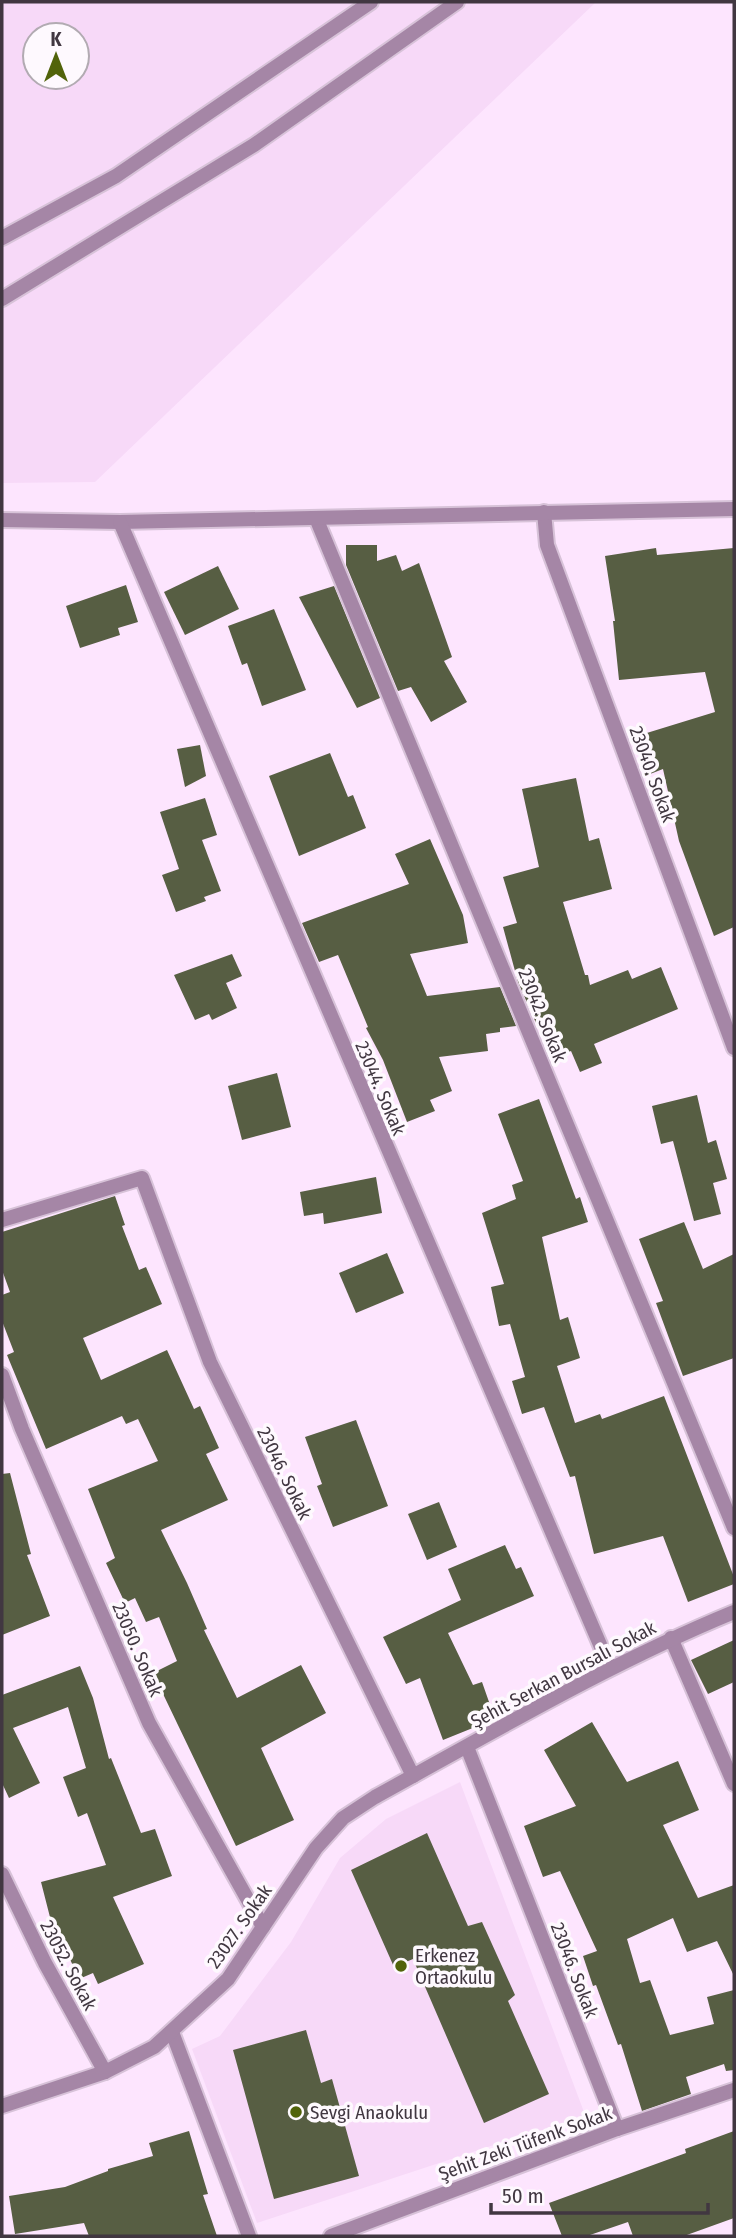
<svg xmlns="http://www.w3.org/2000/svg" width="736" height="2238" font-family="'Fira Sans Condensed',sans-serif">
  <style>
    .built { fill: #f7d9f8; fill-rule: evenodd }
    .building { fill: #575e43 }
    .lines { fill: none; stroke-linecap: round; stroke-linejoin: round }
    .street-casing { stroke: #d7c2d8; stroke-width: 18 }
    .street { stroke: #a586a6; stroke-width: 14 }
    .poi-dot { fill: #51630a; stroke: #fef9fe; stroke-width: 2.5 }
    .labels { text-anchor: middle; stroke-width: 7; stroke-linejoin: round; paint-order: stroke }
    .street-label { font-size: 19px; fill: #413741; stroke: #fef9fe }
    .poi-label { font-size: 19px; fill: #413741; stroke: #fef9fe; text-anchor: start }
  </style>
  <rect width="100%" height="100%" fill="#fde5fe"/>
  <g class="built">
    <path d="M 2,2 L 596,2 L 95,482 L 2,483 ZM 35,35 L 77,35 L 77,77 L 35,77 Z"/>
    <polygon points="460,1782 587,2120 506,2141 257,2223 192,2049 220,2036 291,1942 340,1858 386,1819"/>
  </g>
  <g class="building">
    <polygon points="346,545 377,545 377,561 396,555 402,571 419,563 452,657 444,661 467,702 431,722 411,687 398,691 346,565"/>
    <polygon points="656,548 657,555 734,548 734,927 714,936 679,841 663,769 645,776 637,736 715,712 705,672 619,680 613,621 615,621 605,556"/>
    <polygon points="218,566 239,609 185,635 164,592"/>
    <polygon points="126,585 138,622 118,628 120,635 80,648 66,606"/>
    <polygon points="334,586 380,698 357,708 299,597"/>
    <polygon points="274,609 306,690 262,706 247,663 242,665 228,626"/>
    <polygon points="200,745 206,776 185,787 177,749"/>
    <polygon points="330,753 348,797 353,795 366,828 299,856 269,776"/>
    <polygon points="576,778 589,841 599,838 612,889 563,902 585,975 588,975 590,985 628,970 632,979 661,967 678,1009 594,1044 602,1063 580,1072 571,1051 554,1058 539,1023 536,1023 518,982 503,927 517,923 503,877 539,867 522,789"/>
    <polygon points="205,798 217,835 202,840 221,891 204,897 206,901 176,912 162,875 179,869 160,812"/>
    <polygon points="430,839 463,915 468,943 410,954 427,996 500,987 516,1026 500,1028 500,1032 486,1034 488,1051 439,1057 452,1091 430,1100 435,1111 407,1122 383,1060 366,1028 368,1027 338,955 319,962 302,923 409,884 395,854"/>
    <polygon points="232,954 242,976 226,983 237,1008 212,1020 209,1014 195,1020 174,975"/>
    <polygon points="277,1073 291,1127 242,1140 228,1086"/>
    <polygon points="697,1095 708,1143 716,1140 727,1179 713,1183 721,1214 694,1221 673,1141 661,1144 652,1106"/>
    <polygon points="539,1099 576,1199 580,1197 588,1222 542,1237 560,1320 568,1317 580,1358 557,1366 575,1423 600,1414 602,1419 664,1396 734,1577 734,1584 688,1602 663,1536 594,1554 575,1476 570,1477 544,1407 522,1414 512,1381 525,1377 510,1324 499,1326 491,1287 504,1284 482,1213 516,1199 512,1185 523,1181 498,1114"/>
    <polygon points="376,1177 382,1213 324,1224 323,1213 304,1216 300,1192"/>
    <polygon points="115,1196 125,1225 122,1226 139,1270 146,1267 162,1304 83,1338 101,1380 167,1350 194,1409 200,1406 219,1448 206,1454 228,1500 161,1530 187,1583 207,1629 204,1630 237,1698 301,1665 326,1713 261,1748 294,1820 236,1846 153,1673 177,1661 159,1617 146,1622 135,1598 125,1603 106,1563 115,1558 88,1489 158,1461 138,1419 126,1424 122,1416 46,1449 7,1355 14,1352 2,1321 2,1295 10,1292 2,1270 2,1232"/>
    <polygon points="684,1222 703,1269 734,1254 734,1358 683,1376 656,1303 663,1301 639,1239"/>
    <polygon points="387,1253 404,1293 356,1313 339,1273"/>
    <polygon points="356,1420 388,1506 333,1527 317,1486 322,1484 305,1437"/>
    <polygon points="10,1473 31,1554 27,1555 50,1616 2,1635 2,1474"/>
    <polygon points="439,1502 457,1547 427,1560 408,1514"/>
    <polygon points="505,1545 516,1569 521,1567 534,1596 448,1633 473,1685 482,1682 495,1719 443,1740 420,1678 406,1684 383,1637 461,1600 448,1569"/>
    <polygon points="734,1640 734,1682 708,1694 691,1660"/>
    <polygon points="80,1666 93,1698 109,1759 111,1758 141,1833 155,1829 172,1876 113,1897 144,1964 98,1984 93,1973 79,1979 54,1924 52,1925 41,1882 106,1865 87,1813 78,1817 63,1777 86,1768 68,1707 13,1728 40,1783 9,1798 2,1783 2,1695"/>
    <polygon points="592,1722 627,1782 678,1761 699,1810 663,1825 698,1898 734,1885 734,1976 717,1941 687,1952 673,1918 627,1939 640,1983 650,1980 670,2035 714,2024 707,1997 734,1990 734,2070 726,2071 724,2064 686,2077 691,2094 642,2111 621,2044 618,2045 596,1985 593,1986 583,1956 597,1951 560,1871 543,1877 524,1826 576,1806 544,1750"/>
    <polygon points="427,1833 468,1926 482,1922 515,1995 508,2001 549,2094 484,2123 413,1959 394,1967 351,1870"/>
    <polygon points="306,2030 321,2083 332,2079 359,2176 274,2199 233,2050"/>
    <polygon points="189,2131 208,2194 203,2195 217,2236 89,2236 84,2223 15,2234 9,2196 65,2187 108,2171 108,2169 153,2156 149,2143"/>
    <polygon points="734,2131 734,2218 684,2236 633,2236 628,2222 587,2236 562,2236 549,2203 686,2153 685,2149"/>
  </g>
  <g class="lines">
    <defs>
      <g id="street">
        <polyline points="2,238 116,176 371,2"/>
        <polyline points="2,299 254,145 457,2"/>
        <polyline points="544,512 547,545 734,1048"/>
        <polyline points="316,518 734,1528"/>
        <polyline points="2,520 120,522 734,509"/>
        <polyline points="120,522 610,1668"/>
        <polyline points="2,1220 142,1178 210,1362 413,1776"/>
        <polyline points="2,1375 22,1429 149,1723 263,1927"/>
        <polyline points="671,1638 734,1784"/>
        <polyline points="467,1747 617,2129"/>
        <polyline points="2,1874 45,1963 105,2072"/>
        <polyline points="172,2032 249,2236"/>
        <path d="M 2,2106 L 105,2072 L 154,2047 L 228,1979 L 316,1848 L 343,1818 L 375,1797 C 493,1732 610,1663 734,1612"/>
        <polyline points="331,2236 617,2129 734,2090"/>
      </g>
    </defs>
    <use href="#street" class="street-casing"/>
    <use href="#street" class="street"/>
  </g>
  <g class="poi-dot">
    <circle cx="401" cy="1966" r="7"/>
    <circle cx="296" cy="2112" r="7"/>
  </g>
  <g class="labels">
    <g class="street-label">
      <text transform="translate(653 774) rotate(70)" y="7">23040. Sokak</text>
      <text transform="translate(543 1015) rotate(68)" y="7">23042. Sokak</text>
      <text transform="translate(381 1088) rotate(67)" y="7">23044. Sokak</text>
      <text transform="translate(285 1473) rotate(64)" y="7">23046. Sokak</text>
      <text transform="translate(138 1649) rotate(67)" y="7">23050. Sokak</text>
      <text transform="translate(563 1674) rotate(-28)" y="7">Şehit Serkan Bursalı Sokak</text>
      <text transform="translate(239 1926) rotate(-55)" y="7">23027. Sokak</text>
      <text transform="translate(69 1965) rotate(62)" y="7">23052. Sokak</text>
      <text transform="translate(575 1970) rotate(69)" y="7">23046. Sokak</text>
      <text transform="translate(525 2143) rotate(-20)" y="7">Şehit Zeki Tüfenk Sokak</text>
    </g>
    <g class="poi-label">
      <text x="415" y="1962">Erkenez<tspan x="415" dy="22">Ortaokulu</tspan></text>
      <text x="310" y="2119">Sevgi Anaokulu</text>
    </g>
  </g>
  <rect width="736" height="2238" fill="none" stroke="#413741" stroke-width="7"/>
  <g transform="translate(56 56)"><circle r="33" fill="#fef9fe" stroke="#b2abb2" stroke-width="2"/>
  <path d="M0-5L12 26L0 18L-12 26Z" fill="#51630a"/>
  <text y="-10" font-size="19" font-weight="bold" text-anchor="middle" fill="#413741">K</text>
  </g>
  <path d="M491 2203v10h217v-10" fill="none" stroke="#413741" stroke-width="3.5"/>
  <text x="502" y="2203" font-size="21" fill="#413741" stroke="#fef9fe" stroke-width="5" paint-order="stroke">50 m</text>
</svg>
